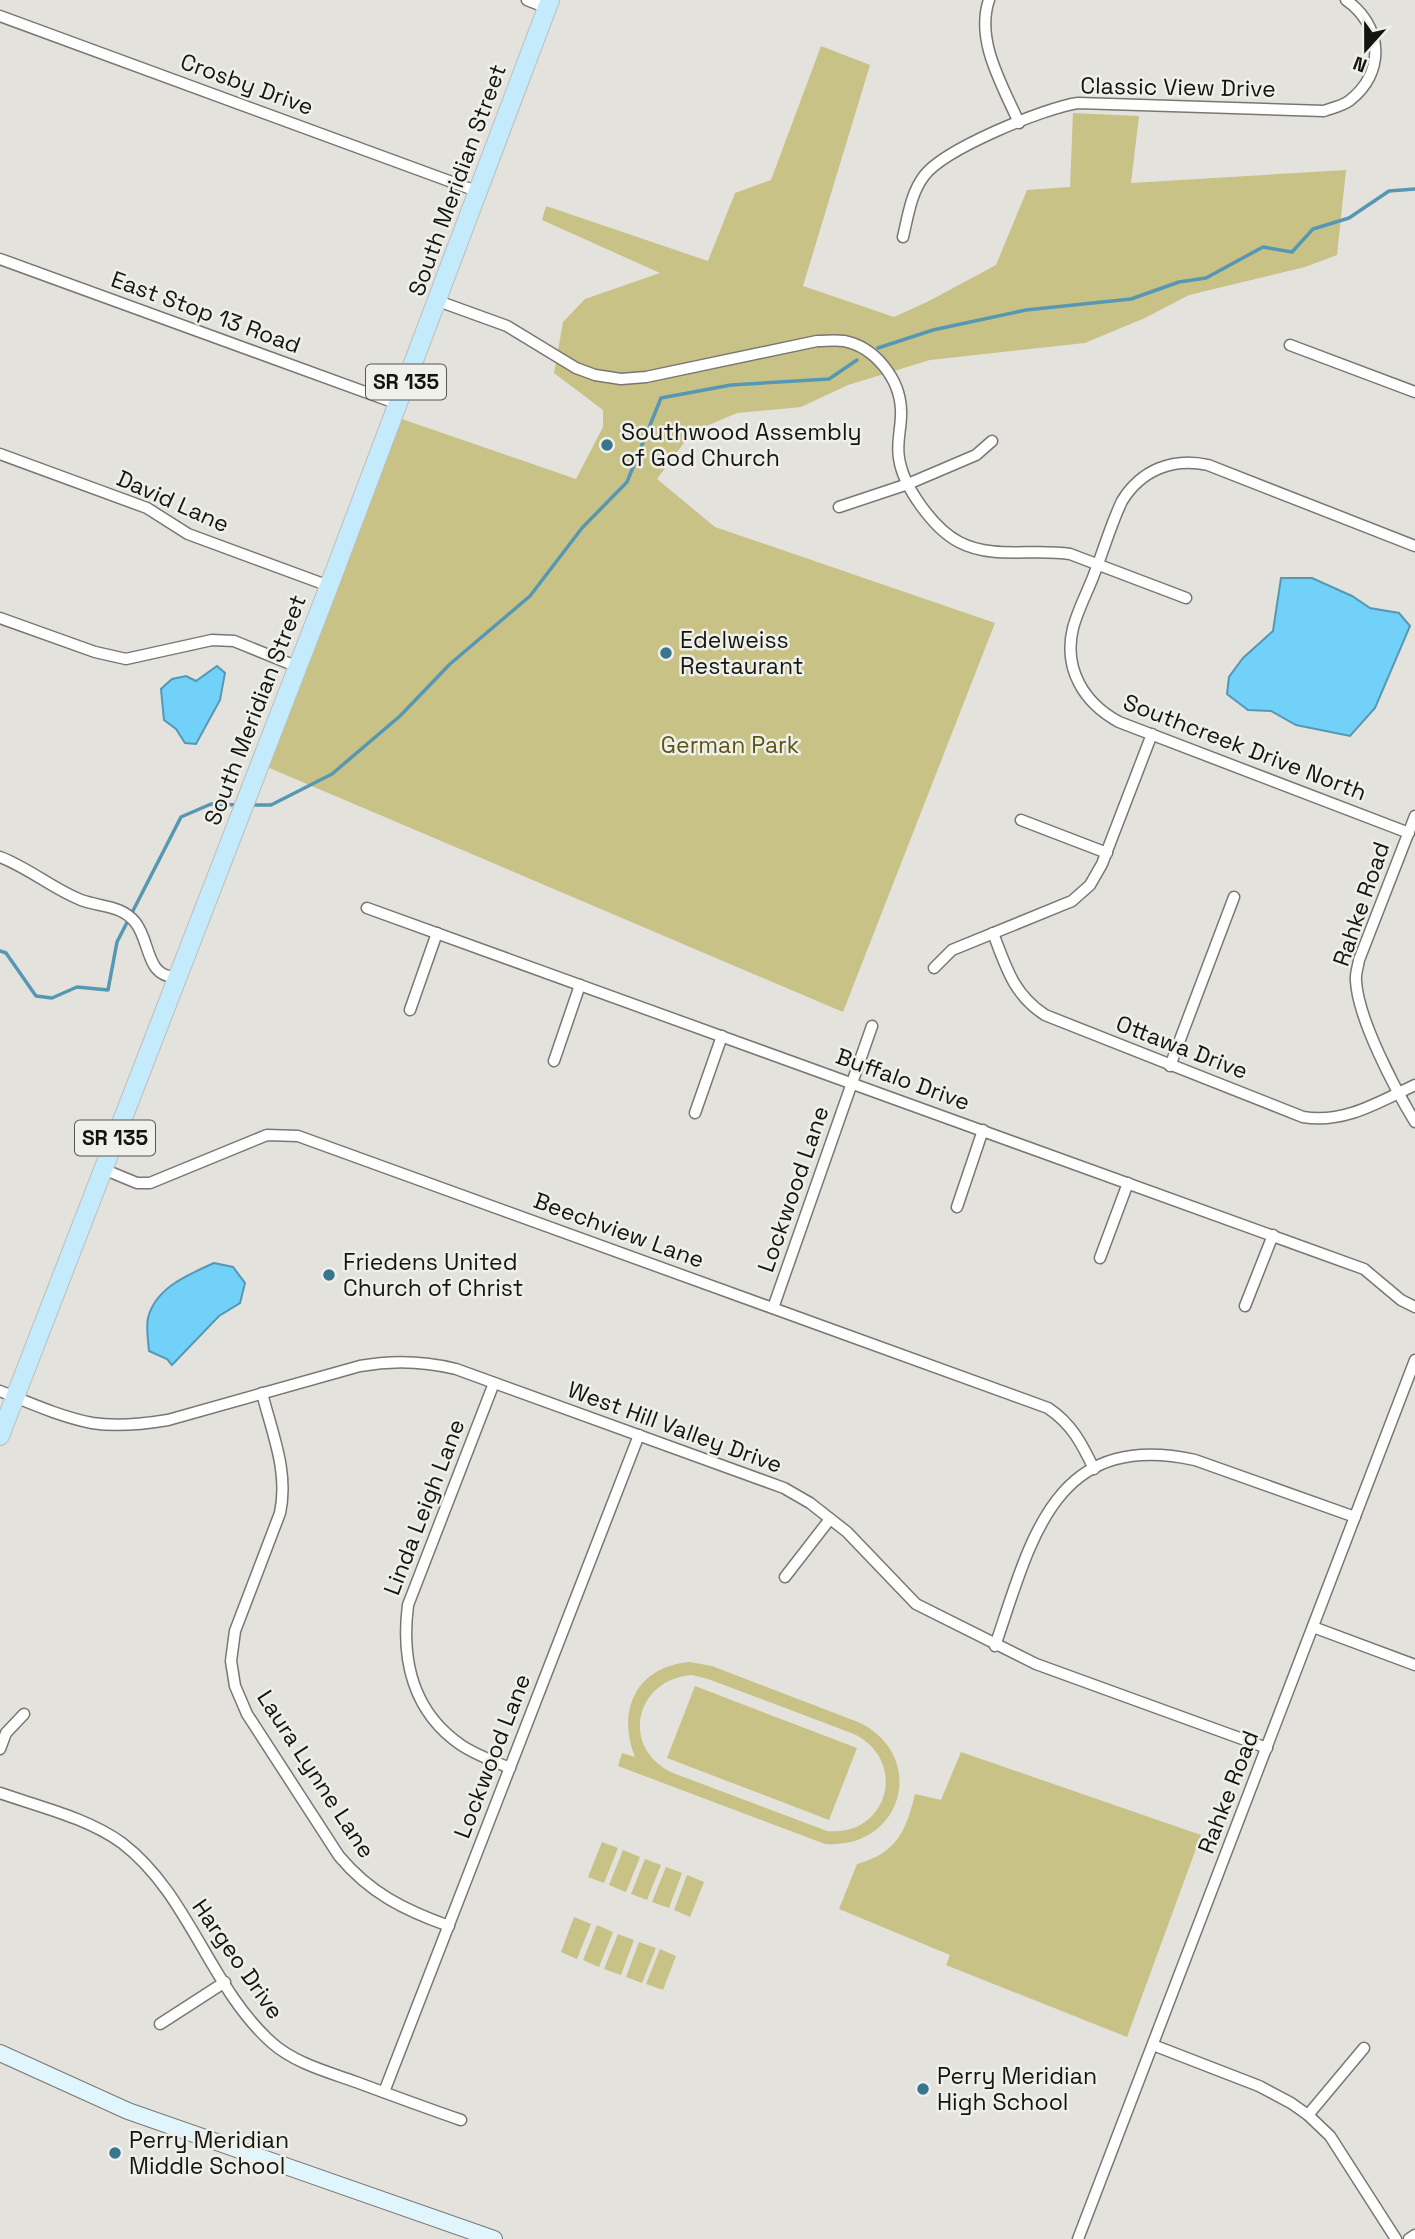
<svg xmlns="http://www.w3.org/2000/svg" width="1415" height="2239" font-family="'Space Grotesk',sans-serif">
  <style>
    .green { fill: #c8c287; fill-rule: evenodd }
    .water { fill: #72d1f8; stroke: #5698b3; stroke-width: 2 }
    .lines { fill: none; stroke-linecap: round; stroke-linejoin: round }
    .stream { stroke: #5698b3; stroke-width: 3.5 }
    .minor-casing { stroke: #787773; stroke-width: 13 }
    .secondary-casing { stroke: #787773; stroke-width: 18 }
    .primary-casing { stroke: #bdbdbd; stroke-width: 20 }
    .minor { stroke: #fff; stroke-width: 10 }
    .secondary { stroke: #e1f5fd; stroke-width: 16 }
    .primary { stroke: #c4ebfb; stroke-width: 18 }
    .poi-dot { fill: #39758d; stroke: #f0f0ea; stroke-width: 2.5 }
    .labels { text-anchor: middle; stroke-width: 5; stroke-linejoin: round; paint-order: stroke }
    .shield { fill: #f0f0ea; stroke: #565653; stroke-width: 2 }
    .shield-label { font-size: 21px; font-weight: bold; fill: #141412 }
    .street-label { font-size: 23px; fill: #141412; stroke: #f0f0ea }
    .poi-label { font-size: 23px; fill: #141412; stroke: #f0f0ea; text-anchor: start }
    .park-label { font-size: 23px; fill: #5b5415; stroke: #f0f0ea }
  </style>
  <rect width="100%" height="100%" fill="#e3e2dd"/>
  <g class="green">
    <polygon points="821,46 870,65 803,286 894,317 929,301 996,265 1027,190 1070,187 1073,113 1139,116 1131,183 1346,170 1337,255 1305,267 1189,295 1145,318 1085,343 930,360 848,385 801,407 737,413 692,432 657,479 715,527 995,623 843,1012 260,764 393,416 576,479 603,427 603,410 554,373 563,322 585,299 660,273 542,220 546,206 708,261 735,193 771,180"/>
    <path d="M 690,1662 L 712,1666 L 858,1722 C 929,1755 903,1850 825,1844 L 618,1766 L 622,1753 L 635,1757 C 616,1710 637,1666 690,1662 ZM 692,1675 L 708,1679 L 854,1734 C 909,1761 888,1837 827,1831 L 673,1773 C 619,1748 635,1679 692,1675 Z"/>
    <polygon points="695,1686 857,1748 829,1820 667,1758"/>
    <path d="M 961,1752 L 1201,1835 L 1127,2037 L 946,1965 L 950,1955 L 839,1909 L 857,1864 C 897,1853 906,1831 915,1794 L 941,1800 Z"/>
    <polygon points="602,1842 618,1848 604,1883 588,1877"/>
    <polygon points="623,1850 640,1857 626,1892 609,1885"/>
    <polygon points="645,1859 661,1865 647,1900 631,1894"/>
    <polygon points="666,1867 682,1873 669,1908 652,1902"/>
    <polygon points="687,1875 704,1882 690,1917 674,1910"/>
    <polygon points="574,1917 591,1924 577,1959 561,1952"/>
    <polygon points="597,1925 613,1932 599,1967 583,1960"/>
    <polygon points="618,1934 634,1940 621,1975 604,1969"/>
    <polygon points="639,1942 656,1948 642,1983 626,1977"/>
    <polygon points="660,1949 676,1956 663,1990 646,1984"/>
  </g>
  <g class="water">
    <polygon points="1281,578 1312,578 1352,596 1370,608 1399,613 1410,626 1375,708 1350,736 1296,725 1271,711 1248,710 1227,694 1229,677 1243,658 1273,631"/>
    <polygon points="217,666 225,673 220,700 196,744 185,743 176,729 164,720 161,689 172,679 186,676 196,681"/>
    <path d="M 214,1263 L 233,1267 L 245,1283 L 240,1303 L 219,1316 L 172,1365 L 167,1359 L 149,1351 C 148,1340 146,1327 148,1318 C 156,1287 188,1275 214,1263 Z"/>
  </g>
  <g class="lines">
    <g class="stream">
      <polyline points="878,348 933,330 1026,310 1131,299 1179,282 1206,278 1263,247 1292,252 1313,229 1349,218 1389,191 1415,189"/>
      <polyline points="250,805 271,805 332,774 400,716 450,664 530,596 582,528 627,482 661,398 731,385 829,379 857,360"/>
      <polyline points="0,951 6,953 36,996 52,998 77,987 108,990 117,942 181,817 211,804 239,805"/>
    </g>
    <defs>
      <g id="minor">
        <polyline points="527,0 547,8"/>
        <path d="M 989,0 C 975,41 1003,86 1019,123"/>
        <polyline points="0,16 479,192"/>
        <path d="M 903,237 C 908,216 911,193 924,176 C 944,149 1044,108 1078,103 L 1324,111 C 1332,108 1342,106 1349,101 C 1386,73 1383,26 1346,0"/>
        <polyline points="0,259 398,404"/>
        <path d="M 438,301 L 507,326 L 576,368 L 595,375 L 621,379 L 646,377 L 817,341 C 826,341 836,340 844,341 C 875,347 900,379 901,410 C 902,426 896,442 899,458 C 903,487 934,529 959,542 C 993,560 1034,548 1070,554 L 1186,598"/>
        <polyline points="1290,345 1415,392"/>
        <polyline points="0,454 147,508 188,534 329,586"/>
        <polyline points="839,507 908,484 976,455 992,441"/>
        <polyline points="0,618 95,652 126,659 212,640 234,641 298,667"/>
        <path d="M 1415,816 L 1359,960 C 1358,967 1355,974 1356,981 C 1358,1019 1395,1089 1415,1122"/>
        <polyline points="1021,820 1107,853"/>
        <path d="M 1409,833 L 1119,722 C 1084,703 1063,669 1073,628 C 1078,609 1088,591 1095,572 C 1104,549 1111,524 1122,501 C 1141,470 1173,457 1208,465 L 1415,546"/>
        <path d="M 0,857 C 29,868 53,889 81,900 C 100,907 121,905 135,922 C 151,941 145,978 177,977"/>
        <polyline points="367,908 1364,1269 1401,1300 1415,1307"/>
        <path d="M 993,933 C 1006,967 1013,994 1045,1015 L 1303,1117 C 1344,1124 1379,1102 1415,1085"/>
        <polyline points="934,968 952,950 1072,901 1090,885 1102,864 1152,734"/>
        <polyline points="410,1010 437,933"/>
        <polyline points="554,1061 580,985"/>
        <polyline points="1170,1066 1234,897"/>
        <polyline points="695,1113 722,1036"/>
        <path d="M 103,1169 L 137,1183 L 150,1183 L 267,1135 L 298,1136 L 1048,1408 C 1072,1424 1082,1444 1094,1469"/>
        <polyline points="957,1207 983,1130"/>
        <polyline points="1100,1258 1128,1183"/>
        <polyline points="1245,1306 1273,1235"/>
        <polyline points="773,1308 872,1026"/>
        <path d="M 494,1383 L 408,1605 C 401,1660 413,1712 461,1745 C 476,1755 493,1761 510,1768"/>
        <path d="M 0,1391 C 30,1403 61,1417 92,1423 C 117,1427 144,1424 168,1420 L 360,1366 C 393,1360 423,1361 456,1369 L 784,1488 L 810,1503 L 847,1532 L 916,1604 L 1036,1664 L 1267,1748"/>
        <path d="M 262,1393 C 272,1433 289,1472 280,1513 L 235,1631 L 231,1661 L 235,1686 L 247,1714 L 339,1856 C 370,1893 404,1910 449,1926"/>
        <polyline points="785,1577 830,1519"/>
        <polyline points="1313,1627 1415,1665"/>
        <path d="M 995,1646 C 1031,1541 1053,1429 1195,1460 L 1355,1517"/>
        <polyline points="0,1749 6,1733 24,1714"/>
        <path d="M 0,1793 C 40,1807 88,1818 122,1843 C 189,1894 209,1986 271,2042 C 294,2063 328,2072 356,2082 C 391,2095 426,2108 461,2120"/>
        <polyline points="160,2024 225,1982"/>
        <polyline points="1153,2045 1259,2086 1291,2103 1308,2115 1330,2136 1396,2239"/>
        <polyline points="384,2092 639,1435"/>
        <polyline points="1308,2115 1364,2048"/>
        <polyline points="1078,2239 1415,1360"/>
        <polyline points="1409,2239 1415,2235"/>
      </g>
      <polyline id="secondary" points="0,2053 128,2111 494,2239"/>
      <polyline id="primary" points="0,1436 329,586 550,0"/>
    </defs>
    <use href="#minor" class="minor-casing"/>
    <use href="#secondary" class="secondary-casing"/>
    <use href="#primary" class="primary-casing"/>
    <use href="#minor" class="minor"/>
    <use href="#secondary" class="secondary"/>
    <use href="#primary" class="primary"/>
  </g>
  <g class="poi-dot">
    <circle cx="607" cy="445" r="7"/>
    <circle cx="666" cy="653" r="7"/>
    <circle cx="329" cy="1275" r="7"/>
    <circle cx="923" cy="2089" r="7"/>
    <circle cx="115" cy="2153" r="7"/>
  </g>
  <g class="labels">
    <g class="shield">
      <rect x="366" y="364.5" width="80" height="35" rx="5"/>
      <rect x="75" y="1120.5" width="80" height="35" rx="5"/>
    </g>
    <g class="shield-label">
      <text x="406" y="389">SR 135</text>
      <text x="115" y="1145">SR 135</text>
    </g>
    <g class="street-label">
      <text transform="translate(247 84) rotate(20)" y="8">Crosby Drive</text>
      <text transform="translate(1178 87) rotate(1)" y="8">Classic View Drive</text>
      <text transform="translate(457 180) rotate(-70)" y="8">South Meridian Street</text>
      <text transform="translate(206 312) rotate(20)" y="8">East Stop 13 Road</text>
      <text transform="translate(173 501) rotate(24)" y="8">David Lane</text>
      <text transform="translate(255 710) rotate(-69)" y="8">South Meridian Street</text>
      <text transform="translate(1245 747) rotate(21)" y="8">Southcreek Drive North</text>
      <text transform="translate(1361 904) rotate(-71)" y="8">Rahke Road</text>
      <text transform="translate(1182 1047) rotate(21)" y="8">Ottawa Drive</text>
      <text transform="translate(903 1079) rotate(20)" y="8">Buffalo Drive</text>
      <text transform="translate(793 1189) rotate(-71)" y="8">Lockwood Lane</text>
      <text transform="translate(619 1230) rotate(20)" y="8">Beechview Lane</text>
      <text transform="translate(675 1427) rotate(20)" y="8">West Hill Valley Drive</text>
      <text transform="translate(424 1507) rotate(-69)" y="8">Linda Leigh Lane</text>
      <text transform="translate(492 1756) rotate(-69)" y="8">Lockwood Lane</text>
      <text transform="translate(316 1774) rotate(57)" y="8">Laura Lynne Lane</text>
      <text transform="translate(1228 1792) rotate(-69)" y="8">Rahke Road</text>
      <text transform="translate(238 1959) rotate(55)" y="8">Hargeo Drive</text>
    </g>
    <g class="poi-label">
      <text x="621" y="440">Southwood Assembly<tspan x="621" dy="26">of God Church</tspan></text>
      <text x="680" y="648">Edelweiss<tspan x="680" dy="26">Restaurant</tspan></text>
      <text x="343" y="1270">Friedens United<tspan x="343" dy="26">Church of Christ</tspan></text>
      <text x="937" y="2084">Perry Meridian<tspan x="937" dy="26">High School</tspan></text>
      <text x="129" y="2148">Perry Meridian<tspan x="129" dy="26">Middle School</tspan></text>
    </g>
    <g class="park-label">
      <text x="730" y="753">German Park</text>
    </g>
  </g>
  <g transform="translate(1366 49) rotate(201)" stroke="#f0f0ea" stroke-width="5" paint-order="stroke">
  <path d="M0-5L12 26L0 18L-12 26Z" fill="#141412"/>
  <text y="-10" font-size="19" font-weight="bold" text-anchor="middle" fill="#141412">N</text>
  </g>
</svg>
